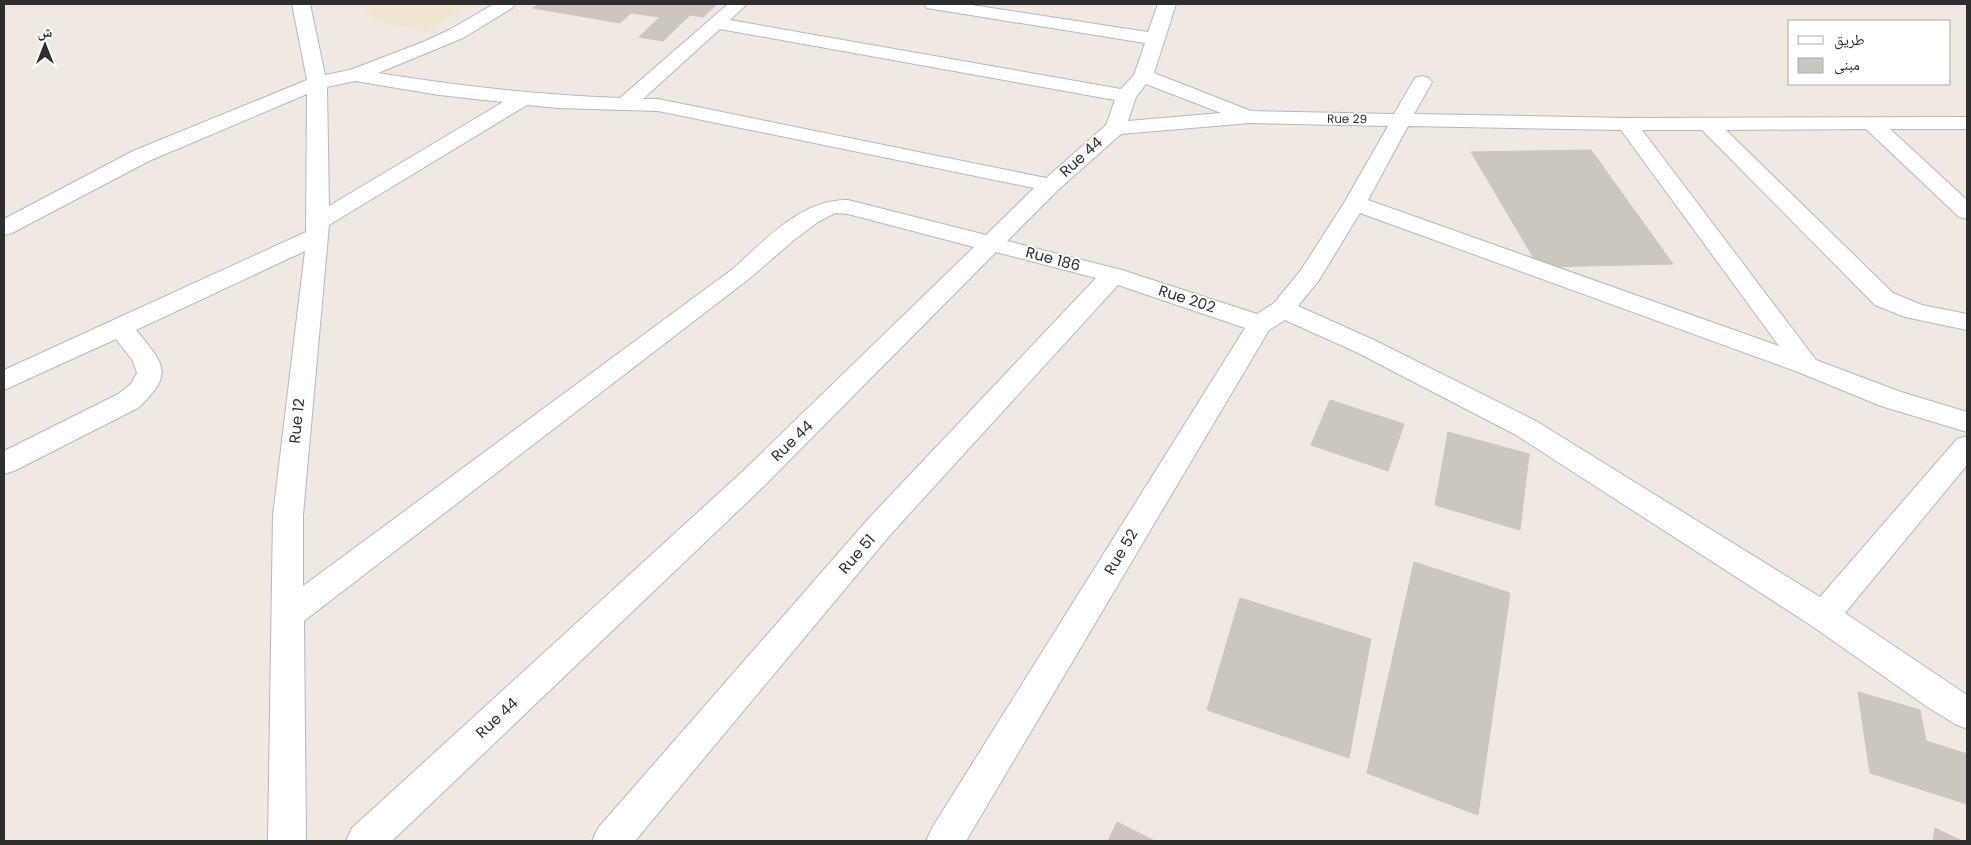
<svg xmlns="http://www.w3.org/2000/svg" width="1971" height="845" font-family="Poppins,'Noto Naskh Arabic',sans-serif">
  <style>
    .education { fill: #f0e6d1 }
    .building { fill: #cbc7bf; stroke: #cbc5ba }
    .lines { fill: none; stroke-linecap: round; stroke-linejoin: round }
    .minor-casing { stroke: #b4b7c1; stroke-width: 2 }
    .minor { fill: #fff; fill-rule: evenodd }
    .labels { text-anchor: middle; stroke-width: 4; stroke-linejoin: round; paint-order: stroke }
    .far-street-label { font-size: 12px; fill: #2e2e2e; stroke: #fff }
    .street-label { font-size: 15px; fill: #2e2e2e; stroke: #fff }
  </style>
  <rect width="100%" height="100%" fill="#efe9e1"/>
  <polygon class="education" points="360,4 468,4 426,32 377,20"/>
  <g class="building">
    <polygon points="539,4 717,4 703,17 690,15 663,41 639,37 660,17 631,13 620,23 533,8"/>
    <polygon points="1591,150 1673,264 1539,267 1471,152"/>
    <polygon points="1330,400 1404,424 1388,471 1311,445"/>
    <polygon points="1448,432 1529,454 1520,530 1435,505"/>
    <polygon points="1414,562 1510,593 1478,815 1367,773"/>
    <polygon points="1240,598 1371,639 1349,758 1207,710"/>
    <polygon points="1858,692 1920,710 1926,741 1967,754 1967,804 1870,773"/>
    <polygon points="1117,822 1155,841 1108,841"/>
    <polygon points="1935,828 1962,841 1933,841"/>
  </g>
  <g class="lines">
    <defs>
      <path id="minor" d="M 292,4 L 310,4 L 325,75 L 350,70 L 423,42 L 449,30 L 494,4 L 515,4 L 512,8 L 463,38 L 378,73 C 458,86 538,95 620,98 L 728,4 L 747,4 L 730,20 L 1121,89 L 1134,75 L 1145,43 L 933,9 L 927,8 L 924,4 L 965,4 L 1148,32 L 1158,4 L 1176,4 L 1154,73 L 1251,111 L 1394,114 L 1415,78 L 1422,76 L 1429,78 L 1432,82 L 1414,114 L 1627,118 L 1967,117 L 1967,129 L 1890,129 L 1967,200 L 1967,219 L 1959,217 L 1866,129 L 1726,130 L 1893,293 L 1922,305 L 1967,314 L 1967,330 L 1905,317 L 1875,305 L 1702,130 L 1642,130 L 1816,360 L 1901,392 L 1967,412 L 1967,432 L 1881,406 L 1798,372 L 1360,213 L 1319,280 L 1298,306 L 1374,340 L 1536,421 L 1820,597 L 1957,439 L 1967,436 L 1967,465 L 1845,613 L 1967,695 L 1967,729 L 1955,724 L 1926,706 L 1812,626 L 1516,435 L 1356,352 L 1285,320 L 1269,330 L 966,841 L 926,841 L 932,828 L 1245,328 L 1118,285 L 891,534 L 635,841 L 592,841 L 598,828 L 869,518 L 1096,278 L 996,252 L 762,488 L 392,841 L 346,841 L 352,828 L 742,472 L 974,247 L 848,214 L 835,213 L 818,222 L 794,240 L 750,278 L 304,621 L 306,841 L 268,841 L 273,515 L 305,251 L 136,330 C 164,364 175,374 138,408 L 14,471 L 4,474 L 4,451 L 118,394 L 131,384 L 137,373 L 133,361 L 116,339 L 4,390 L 4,370 L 306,232 L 307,94 L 149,161 L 12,233 L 4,235 L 4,219 L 133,151 L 307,80 ZM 720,29 L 1115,100 L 1106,125 L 1046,178 L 658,99 L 643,99 ZM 355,81 L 439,95 L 503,102 L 329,206 L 327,87 ZM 1146,84 L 1221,113 L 1128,121 L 1136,97 ZM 527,105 L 558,108 L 658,111 L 1034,188 L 986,235 L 848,200 C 802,199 766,239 734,268 L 303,586 L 303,515 L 329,225 ZM 1250,123 L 1388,126 L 1344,203 L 1301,270 L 1274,303 L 1257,314 L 1122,270 L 1007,241 L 1058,190 L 1121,134 ZM 1408,126 L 1621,130 L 1779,346 L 1368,200 Z"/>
    </defs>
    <use href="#minor" class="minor-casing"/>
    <use href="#minor" class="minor"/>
  </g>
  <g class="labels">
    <g class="far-street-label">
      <text transform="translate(1347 119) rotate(1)" y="4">Rue 29</text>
    </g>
    <g class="street-label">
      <text transform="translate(1081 157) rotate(-42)" y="5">Rue 44</text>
      <text transform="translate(1053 259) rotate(15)" y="5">Rue 186</text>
      <text transform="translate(1187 299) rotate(18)" y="5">Rue 202</text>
      <text transform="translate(297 421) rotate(-84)" y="5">Rue 12</text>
      <text transform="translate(792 441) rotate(-44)" y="5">Rue 44</text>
      <text transform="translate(1121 552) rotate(-59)" y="5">Rue 52</text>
      <text transform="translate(857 554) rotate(-49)" y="5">Rue 51</text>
      <text transform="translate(497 718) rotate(-43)" y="5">Rue 44</text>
    </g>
  </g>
  <rect width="1971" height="845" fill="none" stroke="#2e2e2e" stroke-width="10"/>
  <rect x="1788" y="20" width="162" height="65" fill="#ffffff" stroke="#ababab"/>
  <rect x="1798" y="36" width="25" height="8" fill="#ffffff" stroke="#ababab"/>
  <text x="1834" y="45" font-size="15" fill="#2e2e2e">طريق</text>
  <rect x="1798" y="58" width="25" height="15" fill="#cbc7bf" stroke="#ababab"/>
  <text x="1834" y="70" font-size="15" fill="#2e2e2e">مبنى</text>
  <g transform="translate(45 45)" stroke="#ffffff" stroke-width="4" paint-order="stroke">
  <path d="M0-4L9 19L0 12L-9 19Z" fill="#2e2e2e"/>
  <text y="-8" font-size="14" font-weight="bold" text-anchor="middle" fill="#2e2e2e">ش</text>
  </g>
</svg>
